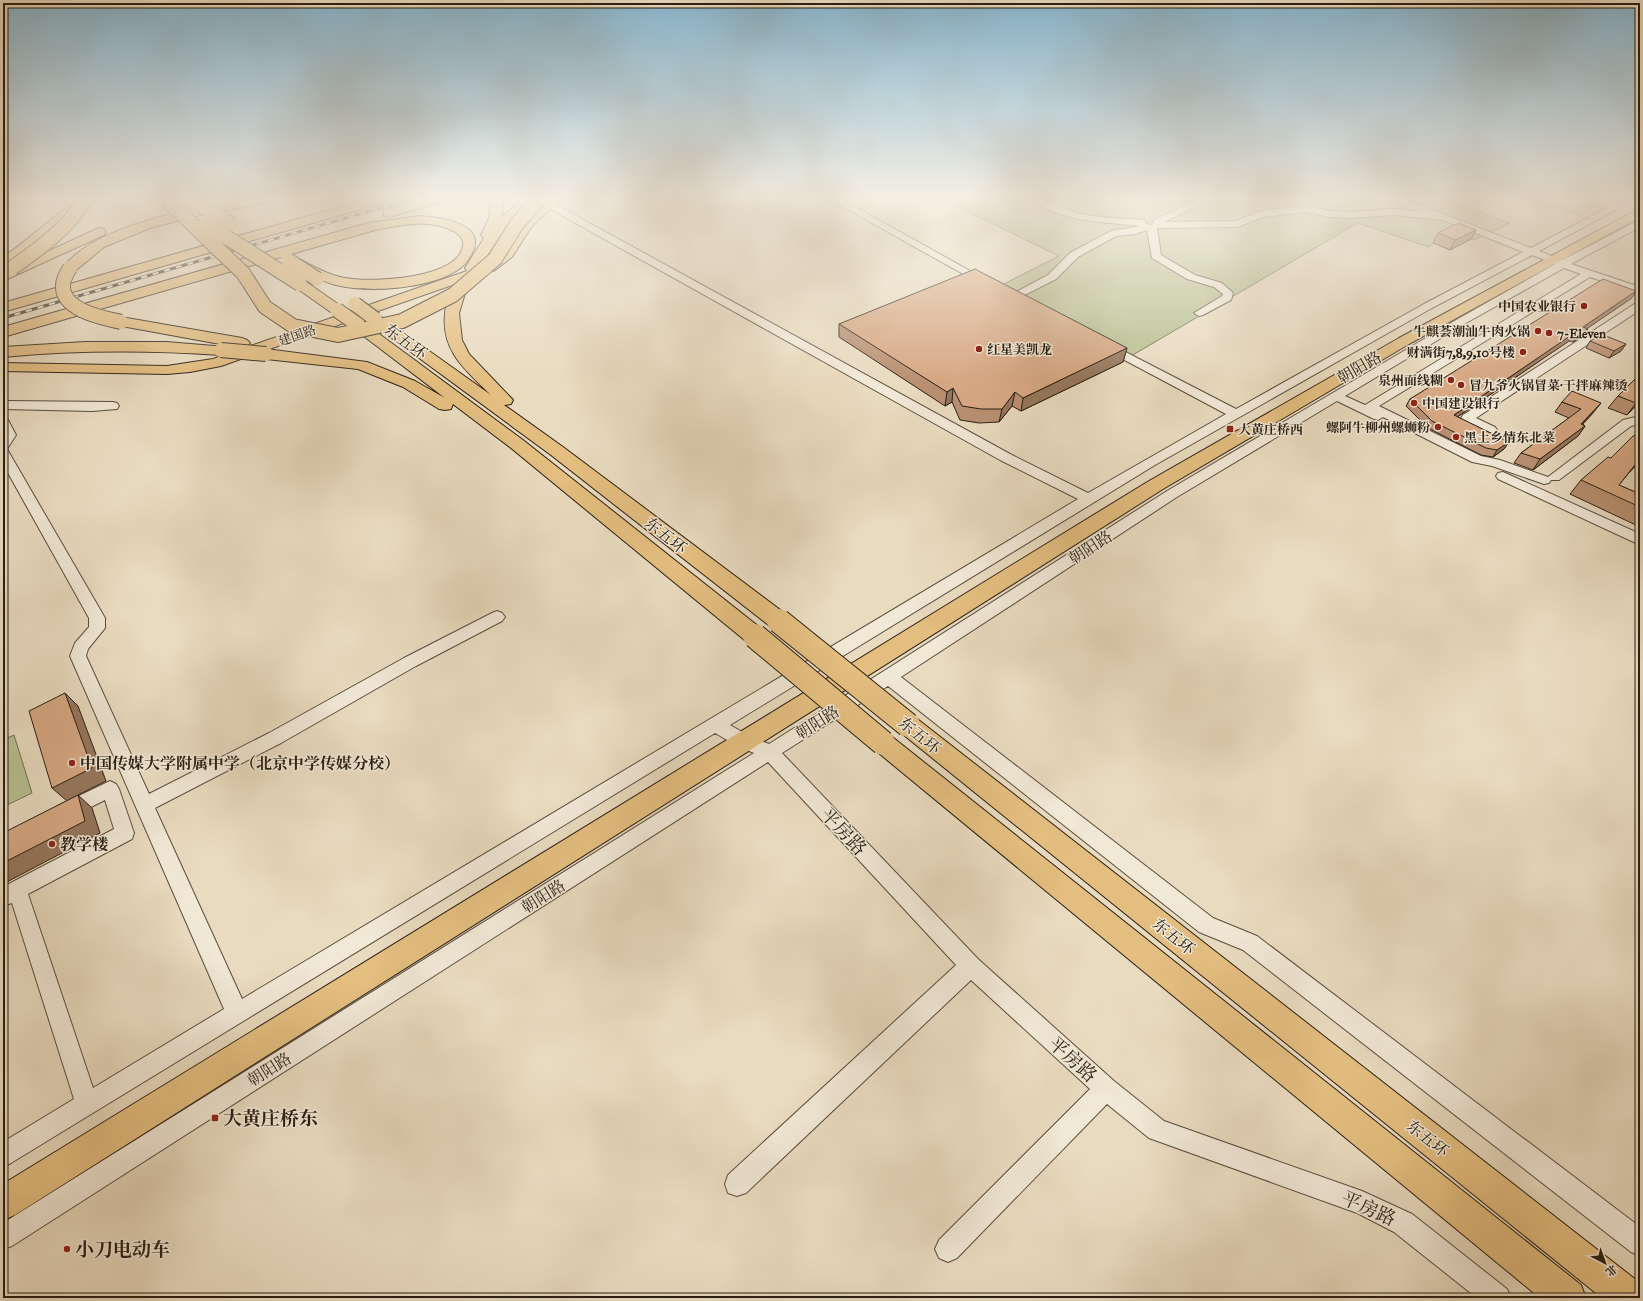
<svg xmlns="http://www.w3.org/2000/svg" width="1643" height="1301" font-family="'IM FELL Great Primer','Noto Serif SC',serif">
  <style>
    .green { fill: #b8c091; stroke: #706f52 }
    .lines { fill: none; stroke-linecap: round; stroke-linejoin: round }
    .minor-casing { stroke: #594d3e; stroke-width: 2 }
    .major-casing { stroke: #291e12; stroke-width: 2 }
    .highway-casing { stroke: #291e12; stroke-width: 2 }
    .minor { fill: #f1e8d6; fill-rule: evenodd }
    .major { fill: #e4be80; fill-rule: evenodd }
    .highway { fill: #e4be80; fill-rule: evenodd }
    .rail-casing { stroke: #291e12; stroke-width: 3 }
    .rail { stroke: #f1e8d6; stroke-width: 2; stroke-dasharray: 6; stroke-linecap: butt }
    .highway-bridge-far1-casing { stroke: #291e12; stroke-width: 16; stroke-linecap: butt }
    .highway-bridge-casing { stroke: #291e12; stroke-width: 26; stroke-linecap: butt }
    .highway-bridge-far1 { stroke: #e4be80; stroke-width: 14 }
    .highway-bridge { stroke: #e4be80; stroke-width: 24 }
    .wall { fill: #b99072; stroke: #291e12 }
    .shaded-wall { fill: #96765c; stroke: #291e12 }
    .building { fill: #d7a884; stroke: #291e12 }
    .poi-dot { fill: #8f2418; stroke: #f1e8d6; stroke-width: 1.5 }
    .labels { text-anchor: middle; stroke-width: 3; stroke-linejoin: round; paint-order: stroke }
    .far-poi-label { font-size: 13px; font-weight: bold; fill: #291e12; stroke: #f1e8d6; text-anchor: start }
    .far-street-label { font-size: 13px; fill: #291e12; stroke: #f1e8d6 }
    .street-label { font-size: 16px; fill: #291e12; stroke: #f1e8d6 }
    .poi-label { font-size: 16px; font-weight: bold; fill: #291e12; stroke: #f1e8d6; text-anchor: start }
    .near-street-label { font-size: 19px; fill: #291e12; stroke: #f1e8d6 }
    .near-poi-label { font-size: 19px; font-weight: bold; fill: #291e12; stroke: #f1e8d6; text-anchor: start }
  </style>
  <rect width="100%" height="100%" fill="#e9dbc0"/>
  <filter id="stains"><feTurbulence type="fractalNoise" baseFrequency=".005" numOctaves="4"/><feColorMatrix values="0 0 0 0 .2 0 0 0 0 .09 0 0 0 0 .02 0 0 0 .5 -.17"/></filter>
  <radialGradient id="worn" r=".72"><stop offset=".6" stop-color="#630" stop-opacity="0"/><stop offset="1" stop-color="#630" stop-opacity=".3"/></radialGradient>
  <g class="green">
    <polygon points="942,199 1459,199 1453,203 1510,223 1474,240 1454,232 1433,243 1429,247 1358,223 1131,356 1000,286 1059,256"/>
    <polygon points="1524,199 1607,199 1579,215"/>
    <polygon points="14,735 32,793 3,807 3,740"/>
  </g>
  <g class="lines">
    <defs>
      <g id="minor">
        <polygon points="14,199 30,199 28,201 3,208 3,202"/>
        <polygon points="829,199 841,199 990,282 985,285 981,284"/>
        <path d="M 1033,199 C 1050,199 1061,209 1077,213 C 1098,218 1121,218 1142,220 L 1145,221 L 1146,224 L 1152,225 L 1154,220 L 1199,199 L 1211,199 L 1164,222 L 1236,221 L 1261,211 L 1305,206 L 1331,211 L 1351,212 L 1395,209 L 1422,212 L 1393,201 L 1391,199 L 1404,199 L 1531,248 L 1624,199 L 1636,199 L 1539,251 L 1562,260 L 1640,220 L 1640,227 L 1571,264 L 1640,287 L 1640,294 L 1590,277 L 1379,406 L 1481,456 L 1500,460 L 1548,477 L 1623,420 L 1640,416 L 1640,424 L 1631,426 L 1559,480 L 1551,480 L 1549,483 L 1544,484 L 1492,466 L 1472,462 L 1383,417 L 1378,420 L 1374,419 L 1337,401 L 1177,497 L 901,677 L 1213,918 L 1257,936 L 1640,1227 L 1640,1256 L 1631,1252 L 1243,950 L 1199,932 L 888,686 L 782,753 L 978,959 L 1114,1081 L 1164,1121 L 1362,1191 L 1412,1214 L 1507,1289 L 1511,1298 L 1477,1298 L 1394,1232 L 1357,1213 L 1149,1138 L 1107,1104 L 957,1258 L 948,1262 L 939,1258 L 935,1249 L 939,1240 L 1090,1089 L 971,980 L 746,1193 L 737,1196 L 728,1193 L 725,1184 L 728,1175 L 956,965 L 768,762 L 12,1246 L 3,1249 L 3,1223 L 754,753 L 739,747 L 715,733 L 11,1163 L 3,1167 L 3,1142 L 74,1099 L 12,903 L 3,906 L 3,887 L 114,829 L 105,800 L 65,820 L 58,818 L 56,812 L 58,806 L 110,781 L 116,784 L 119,789 L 134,833 L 132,839 L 28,894 L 93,1088 L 224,1009 L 70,656 L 75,643 L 89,627 L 89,618 L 3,464 L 3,417 L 7,418 L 16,435 L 7,449 L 105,618 L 105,628 L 88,649 L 86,656 L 149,794 L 269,733 L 404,658 L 492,613 L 497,611 L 502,613 L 505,617 L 502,621 L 416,666 L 281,743 L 155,808 L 242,999 L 1078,499 L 1000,460 L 545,206 L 543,204 L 545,202 L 551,202 L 1010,454 L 1088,493 L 1226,414 L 1102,348 L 1100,346 L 1102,344 L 1110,344 L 1236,409 L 1424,304 L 1523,252 L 1443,220 L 1395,215 L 1351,218 L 1331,217 L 1305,212 L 1263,217 L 1237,227 L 1157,228 L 1161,255 L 1195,275 L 1222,283 L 1233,293 L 1231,300 L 1203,315 L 1199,316 L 1194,313 L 1222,296 L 1223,294 L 1214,287 L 1187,279 L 1152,258 L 1147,230 L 1135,234 L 1116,236 L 1078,257 L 1056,279 L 1013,301 L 1008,298 L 1009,296 L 1048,275 L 1070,253 L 1111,231 L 1141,226 C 1113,223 1053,221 1033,199 ZM 1532,255 L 1555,264 L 1458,319 L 1167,491 L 769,744 L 751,737 L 730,725 L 1155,465 L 1432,308 ZM 1564,268 L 1581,274 L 1365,405 L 1345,396 L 1466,323 Z"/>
        <polygon points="1640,302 1640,310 1476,418 1495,427 1497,430 1495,433 1487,433 1463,421 1461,418 1463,415 1636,303"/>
        <polygon points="3,401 113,402 117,403 119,406 117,409 92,411 3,409"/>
        <polygon points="1503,472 1640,534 1640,545 1498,479 1496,476 1498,473"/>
      </g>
      <g id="major">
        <path d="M 82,199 L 95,200 L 93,202 L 77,210 L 31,250 L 7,266 L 3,267 L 3,257 C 30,240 54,213 82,199 Z"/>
        <polygon points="548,199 561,199 532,226 512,257 495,270 221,366 190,372 167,374 3,371 3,363 167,366 213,359 487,264 504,251 524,221"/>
      </g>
      <g id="highway">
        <path d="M 244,199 L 271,199 L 269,202 L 265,203 L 200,215 L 150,228 L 104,247 L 75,271 L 70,272 L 65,271 L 63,268 C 93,225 195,208 244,199 Z"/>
        <polygon points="368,199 388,199 386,202 3,312 3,303"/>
        <polygon points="424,199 444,199 442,202 389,217 384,216 383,213 384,210"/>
        <polygon points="491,199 503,199 502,217 523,199 537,199 517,216 502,233 477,271 472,272 467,271 465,268 484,238 481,235 489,218"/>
        <polygon points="1640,208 1640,217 1409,344 1163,489 15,1215 3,1220 3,1184 1149,481 1399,338"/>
        <path d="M 419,216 C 438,217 488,223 472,253 C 468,261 463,267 456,271 C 427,289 369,293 336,285 C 320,281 306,273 291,266 L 289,263 L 291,260 L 296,259 L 301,260 C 315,267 330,276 346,278 C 370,283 462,279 463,244 C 463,238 459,235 455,232 C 431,218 401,225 375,230 L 3,337 L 3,327 L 368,223 Z"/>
        <polygon points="99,228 104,229 106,232 104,235 3,281 3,272"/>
        <polygon points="300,280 305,281 342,307 344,310 342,313 337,314 332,313 295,287 293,284 295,281"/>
        <path d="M 459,286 L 464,287 L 466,290 L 459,313 L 462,340 L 469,354 L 513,400 L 511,404 L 504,405 L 563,447 L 787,615 L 790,621 L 787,627 L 779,629 L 771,627 L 551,455 L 370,322 L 367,319 L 370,316 L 375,314 L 380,316 L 491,395 C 467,371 441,352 445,314 C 445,306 449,297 452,290 L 454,287 Z"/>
        <polygon points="121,317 242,338 247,340 250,343 247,346 242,348 116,325 113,322 116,319"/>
        <polygon points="358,320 363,322 523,440 763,630 766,636 763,642 755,644 747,642 511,448 453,404 451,409 445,410 439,409 403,387 358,369 266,359 260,357 258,354 260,351 266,349 367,362 415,381 445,398 353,328 350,325 353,322"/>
        <path d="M 85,342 L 166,342 L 227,347 L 229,350 L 227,353 L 221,355 C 148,350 76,350 3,357 L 3,347 Z"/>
        <polygon points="908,715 916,718 1640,1283 1640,1298 1602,1298 900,732 896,725 900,718"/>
        <polygon points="883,733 891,736 1581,1285 1586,1298 1540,1298 875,750 871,743 875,736"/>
      </g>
    </defs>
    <use href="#minor" class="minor-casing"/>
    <use href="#major" class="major-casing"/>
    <use href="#highway" class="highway-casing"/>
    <use href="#minor" class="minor"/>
    <use href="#major" class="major"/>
    <use href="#highway" class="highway"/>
    <defs>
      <polyline id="rail" points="3,318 411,199"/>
    </defs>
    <use href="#rail" class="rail-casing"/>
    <use href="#rail" class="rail"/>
    <defs>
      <g id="highway-bridge-far1">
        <polyline points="166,199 243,273 265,307 293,326 338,335 402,321 453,295 495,259 517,224 539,199"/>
        <polyline points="191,199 231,224"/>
        <polyline points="206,224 300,284"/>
        <polyline points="288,260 317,279"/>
        <path d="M 12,268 C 40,248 67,229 86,199"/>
        <path d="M 70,268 C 67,273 63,279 63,285 C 61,310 103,318 121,322"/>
        <polyline points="355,304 375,319"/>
        <polyline points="337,310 358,325"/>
        <polyline points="221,350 266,354"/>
      </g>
      <g id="highway-bridge">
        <polyline points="779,621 908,725"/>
        <polyline points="755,636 883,743"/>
      </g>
    </defs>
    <use href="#highway-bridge-far1" class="highway-bridge-far1-casing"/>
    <use href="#highway-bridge" class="highway-bridge-casing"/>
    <use href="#highway-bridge-far1" class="highway-bridge-far1"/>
    <use href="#highway-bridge" class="highway-bridge"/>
  </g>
  <g class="wall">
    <polygon points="1476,230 1471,239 1450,250 1433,243 1438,233"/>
    <polygon points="1632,298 1587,328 1588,329 1583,335 1573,342 1569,341 1457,417 1509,442 1504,449 1493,457 1481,455 1428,428 1406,406 1410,399"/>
    <polygon points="839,324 1127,348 1123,362 1021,411 1012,406 999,422 979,423 960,420 952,402 945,406 839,337"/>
    <polygon points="1590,341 1626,344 1621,351 1609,358 1586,348"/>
    <polygon points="1618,396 1640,402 1627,415 1608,408"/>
    <polygon points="1562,402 1593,413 1583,424 1585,426 1578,436 1533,470 1514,463 1521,453 1569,418 1555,412"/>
    <polygon points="1611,458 1640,461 1628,474 1619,485 1640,494 1640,527 1570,494 1581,480"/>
  </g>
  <g class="shaded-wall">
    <polygon points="1476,230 1471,239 1450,250 1455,240"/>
    <polygon points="1636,291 1632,298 1579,334 1583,327"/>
    <polygon points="1588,329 1583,335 1573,342 1577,335"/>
    <polygon points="1573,334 1569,341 1450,422 1454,415"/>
    <polygon points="1626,344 1621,351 1609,358 1614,351"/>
    <polygon points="1127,348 1123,362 1021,411 1023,398"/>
    <polygon points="953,388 952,402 945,406 947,392"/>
    <polygon points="1015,392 1012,406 999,422 1002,409"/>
    <polygon points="1640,399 1640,402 1627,415 1636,403"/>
    <polygon points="1601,403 1593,413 1573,434 1581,424"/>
    <polygon points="1585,426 1578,436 1533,470 1540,459"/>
    <polygon points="1509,442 1504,449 1493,457 1497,450"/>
    <polygon points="1640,459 1640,461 1622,480"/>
    <polygon points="65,693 78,706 106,781 78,795 92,808 100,833 3,884 3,863 67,801 52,788"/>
  </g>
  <g class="building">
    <polygon points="1459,223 1476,230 1455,240 1438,233"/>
    <polygon points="975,269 1127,348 1023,398 1015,392 1002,409 981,409 962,406 953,388 947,392 839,324"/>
    <polygon points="1603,279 1636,291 1583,327 1588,329 1577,335 1573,334 1454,415 1509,442 1497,450 1486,448 1432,421 1410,399"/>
    <polygon points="1601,334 1626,344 1614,351 1590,341"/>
    <polygon points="1640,374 1640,399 1636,403 1618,396"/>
    <polygon points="1572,391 1601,403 1581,424 1585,426 1540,459 1521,453 1581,409 1562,402"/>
    <polygon points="1640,434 1640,459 1634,466 1619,485 1640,494 1640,507 1581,480 1608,457 1611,458 1633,436"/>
    <polygon points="65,693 92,768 52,788 29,711"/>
    <polygon points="78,795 85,821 3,863 3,833"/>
  </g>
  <linearGradient id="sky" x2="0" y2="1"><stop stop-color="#88b7d0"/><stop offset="0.52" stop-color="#f5efe3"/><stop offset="1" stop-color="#f5efe3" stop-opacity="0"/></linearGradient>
  <rect width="1643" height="381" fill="url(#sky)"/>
  <g class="poi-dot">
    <circle cx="1584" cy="306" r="4"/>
    <circle cx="1538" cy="331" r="4"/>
    <circle cx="1549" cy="333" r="4"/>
    <circle cx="979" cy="349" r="4"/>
    <circle cx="1523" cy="352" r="4"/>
    <circle cx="1451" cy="380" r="4"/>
    <circle cx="1461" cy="385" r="4"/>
    <circle cx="1414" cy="403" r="4"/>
    <circle cx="1438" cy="427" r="4"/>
    <rect x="1226" y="425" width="8" height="8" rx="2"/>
    <circle cx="1456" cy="437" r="4"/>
    <circle cx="72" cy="763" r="4"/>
    <circle cx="52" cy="844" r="4"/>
    <rect x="211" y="1114" width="8" height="8" rx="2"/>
    <circle cx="67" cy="1249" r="4"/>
  </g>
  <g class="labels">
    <g class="far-poi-label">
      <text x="1576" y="311" text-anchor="end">中国农业银行</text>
      <text x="1530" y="336" text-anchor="end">牛麒荟潮汕牛肉火锅</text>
      <text x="1557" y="338">7-Eleven</text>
      <text x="987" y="354">红星美凯龙</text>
      <text x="1515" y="357" text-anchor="end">财满街7,8,9,10号楼</text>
      <text x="1443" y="385" text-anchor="end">泉州面线糊</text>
      <text x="1469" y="390">冒九爷火锅冒菜·干拌麻辣烫</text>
      <text x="1422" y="408">中国建设银行</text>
      <text x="1430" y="432" text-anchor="end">螺阿牛柳州螺蛳粉</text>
      <text x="1238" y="434">大黄庄桥西</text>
      <text x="1464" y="442">黑土乡情东北菜</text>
    </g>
    <g class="far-street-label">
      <text transform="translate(297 335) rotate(-19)" y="5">建国路</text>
    </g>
    <g class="street-label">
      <text transform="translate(406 341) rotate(36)" y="6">东五环</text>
      <text transform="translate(1359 367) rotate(-30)" y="6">朝阳路</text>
      <text transform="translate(666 535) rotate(38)" y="6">东五环</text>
      <text transform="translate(1090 547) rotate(-33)" y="6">朝阳路</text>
      <text transform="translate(817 722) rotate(-32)" y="6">朝阳路</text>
      <text transform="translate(920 735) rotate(39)" y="6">东五环</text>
      <text transform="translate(543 896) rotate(-32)" y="6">朝阳路</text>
      <text transform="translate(1174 936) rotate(38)" y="6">东五环</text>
      <text transform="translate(269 1069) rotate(-32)" y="6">朝阳路</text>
      <text transform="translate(1428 1138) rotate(38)" y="6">东五环</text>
    </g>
    <g class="poi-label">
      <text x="80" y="769">中国传媒大学附属中学（北京中学传媒分校）</text>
      <text x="60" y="850">教学楼</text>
    </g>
    <g class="near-street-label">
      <text transform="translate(844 831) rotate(47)" y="7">平房路</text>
      <text transform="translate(1073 1059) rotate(42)" y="7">平房路</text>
      <text transform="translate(1369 1208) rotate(24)" y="7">平房路</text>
    </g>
    <g class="near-poi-label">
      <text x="223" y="1125">大黄庄桥东</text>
      <text x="75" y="1256">小刀电动车</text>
    </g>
  </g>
  <rect width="1643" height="1301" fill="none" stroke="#e9dbc0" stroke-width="16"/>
  <rect x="4" y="4" width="1635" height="1293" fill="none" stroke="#291e12" stroke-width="2"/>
  <rect x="8" y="8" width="1627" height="1285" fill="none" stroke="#291e12"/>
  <g transform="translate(1605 1263) rotate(139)" stroke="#f1e8d6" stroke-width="3" paint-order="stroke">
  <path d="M0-3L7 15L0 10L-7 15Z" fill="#291e12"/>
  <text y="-6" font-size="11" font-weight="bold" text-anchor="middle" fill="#291e12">北</text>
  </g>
  <rect width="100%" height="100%" filter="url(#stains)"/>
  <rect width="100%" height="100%" fill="url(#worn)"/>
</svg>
